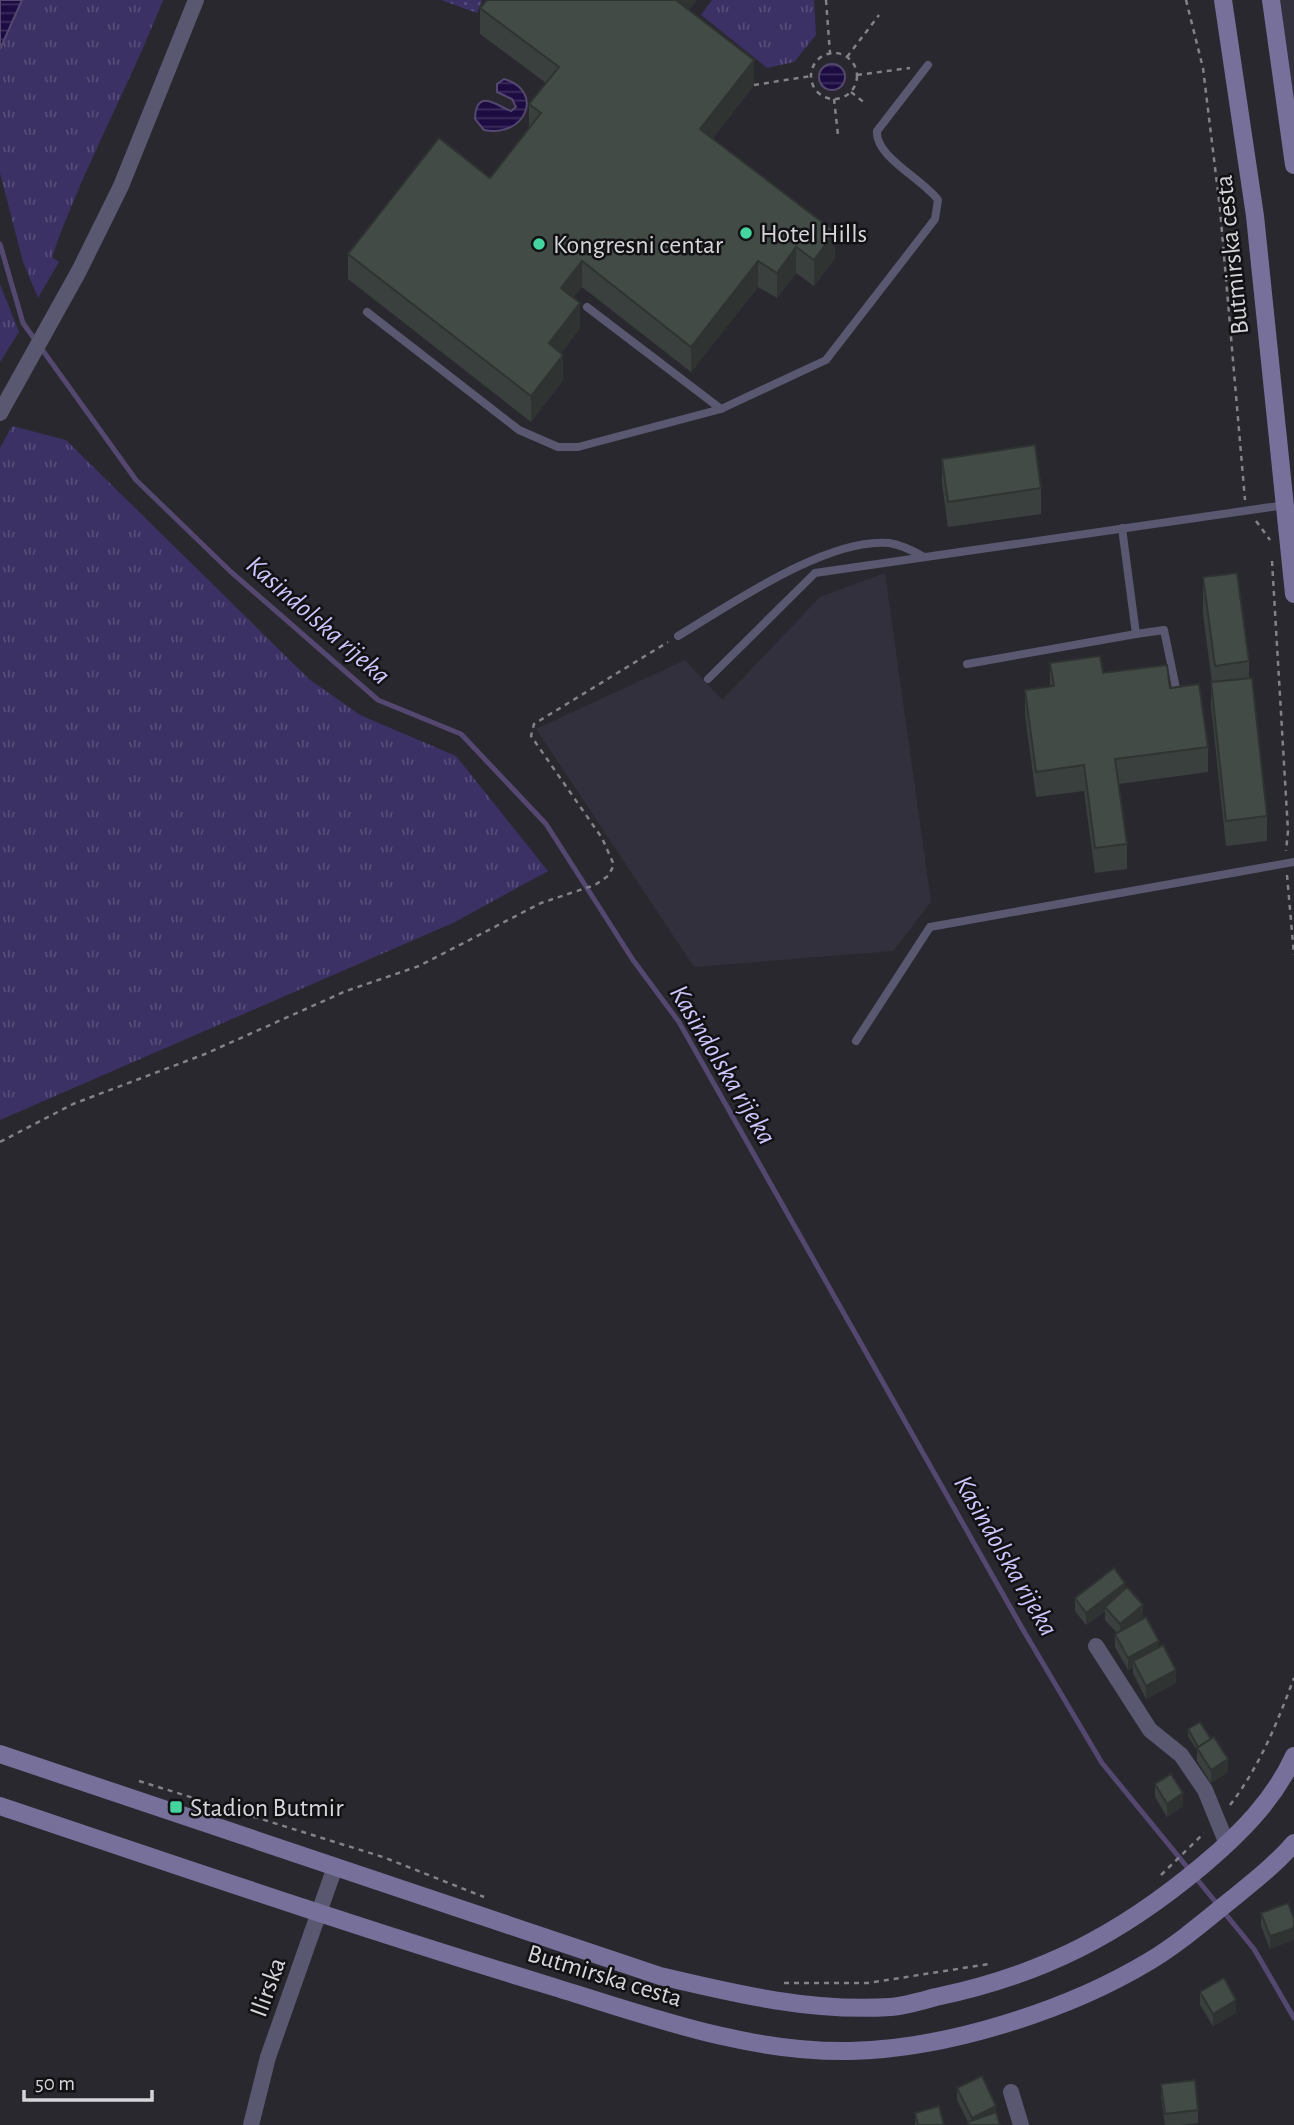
<svg xmlns="http://www.w3.org/2000/svg" width="1294" height="2125" font-family="'Alegreya Sans',sans-serif">
  <style>
    .built { fill: #32303d }
    .grass { fill: url(#grass-tufts) }
    .park { fill: url(#park-dots) }
    .water { fill: url(#water-rules); stroke: #544870; stroke-width: 2 }
    .lines { fill: none; stroke-linecap: round; stroke-linejoin: round }
    .stream { stroke: #544870; stroke-width: 5 }
    .path { stroke: #838288; stroke-width: 2.5; stroke-dasharray: 5 5; stroke-linecap: butt }
    .service { stroke: #5a5771; stroke-width: 8 }
    .minor { stroke: #5a5771; stroke-width: 16 }
    .secondary { stroke: #76709a; stroke-width: 18 }
    .wall { fill: #3a403d }
    .shaded-wall { fill: #2f3432 }
    .building { fill: #434b47; stroke: #2f3432; stroke-width: 2 }
    .poi-dot { fill: #43d4a0; stroke: #121114; stroke-width: 2.5 }
    .labels { text-anchor: middle; stroke-width: 5; stroke-linejoin: round; paint-order: stroke }
    .poi-label { font-size: 26px; fill: #d5d5da; stroke: #121114; text-anchor: start }
    .street-label { font-size: 26px; fill: #d5d5da; stroke: #121114 }
    .water-label { font-size: 28px; font-style: italic; fill: #cdc6fc; stroke: #121114 }
  </style>
  <defs>
    <pattern id="grass-tufts" width="24" height="20" patternUnits="userSpaceOnUse" patternTransform="scale(1.75)"><rect width="24" height="20" fill="#3b3164"/><path d="M3 7l-1-3M5 7V3M7 7l1-3M15 17l-1-3M17 17v-4M19 17l1-3" fill="none" stroke="#564e7a"/></pattern>
    <pattern id="park-dots" width="8" height="8" patternUnits="userSpaceOnUse" patternTransform="scale(1.75)"><rect width="8" height="8" fill="#3b3164"/><path d="M2 2h.1M6 6h.1" fill="none" stroke="#564e7a" stroke-width="1.8" stroke-linecap="round"/></pattern>
    <pattern id="water-rules" width="6" height="5" patternUnits="userSpaceOnUse" patternTransform="scale(1.75)"><rect width="6" height="5" fill="#1c0c42"/><path d="M0 2.5h6" fill="none" stroke="#3c2e5d"/></pattern>
  </defs>
  <rect width="100%" height="100%" fill="#29282f"/>
  <g class="built">
    <polygon points="1277,0 1294,0 1294,110"/>
    <polygon points="885,573 931,902 893,951 694,967 536,729 685,660 722,700 820,597"/>
  </g>
  <g class="grass">
    <path d="M 22,0 L 163,0 C 129,87 83,168 52,257 L 59,262 L 38,298 L 23,262 L 0,173 L 0,49 Z"/>
    <polygon points="712,0 814,0 816,35 794,62 767,68 701,15"/>
    <polygon points="0,284 19,332 0,362"/>
    <polygon points="12,426 66,440 309,679 360,715 456,756 548,871 455,922 0,1120 0,448"/>
  </g>
  <polygon class="park" points="441,0 482,0 477,13"/>
  <g class="water">
    <polygon points="0,0 22,0 0,49"/>
    <circle cx="832" cy="77" r="13"/>
    <path d="M 504,79 C 545,91 526,138 484,130 L 475,119 C 476,87 497,106 511,111 L 516,107 L 512,99 L 497,92 L 497,84 Z"/>
  </g>
  <g class="lines">
    <polyline class="stream" points="0,244 23,323 136,480 230,571 378,700 461,734 546,824 633,960 679,1022 1022,1628 1102,1763 1254,1949 1294,2018"/>
    <g class="path">
      <polyline points="826,0 830,53"/>
      <polyline points="1186,0 1203,68 1220,209 1245,500"/>
      <circle cx="834" cy="76" r="23"/>
      <polyline points="847,57 879,15"/>
      <polyline points="857,75 910,68"/>
      <polyline points="754,85 811,76"/>
      <polyline points="851,92 866,104"/>
      <polyline points="834,99 838,135"/>
      <polyline points="1256,521 1270,540"/>
      <polyline points="1272,561 1288,831 1286,851"/>
      <polyline points="1287,875 1294,955"/>
      <polyline points="0,1142 73,1104 205,1054 346,991 419,966 541,903 595,885 608,876 614,865 602,838 531,736 534,724 668,642"/>
      <polyline points="139,1781 383,1857 484,1897"/>
      <path d="M 1230,1805 C 1260,1766 1277,1723 1294,1678"/>
      <polyline points="1161,1875 1204,1833"/>
      <polyline points="784,1983 868,1983 989,1964"/>
    </g>
    <g class="service">
      <path d="M 587,307 L 721,409 L 826,360 L 935,219 L 938,200 C 923,179 875,157 877,131 L 928,65"/>
      <polyline points="367,312 519,430 558,447 578,447 721,409"/>
      <polyline points="1136,634 1164,630 1177,693"/>
      <path d="M 678,636 C 730,605 827,537 889,543 C 902,545 912,550 924,557"/>
      <polyline points="967,664 1136,634 1122,528"/>
      <polyline points="708,679 815,573 1285,505"/>
      <polyline points="856,1041 930,927 1294,862"/>
    </g>
    <g class="minor">
      <polyline points="0,413 79,271 121,186 196,0"/>
      <polyline points="1096,1646 1150,1730 1181,1755 1205,1790 1227,1844"/>
      <polyline points="1011,2092 1021,2125"/>
      <polyline points="251,2125 268,2057 335,1867"/>
    </g>
    <g class="secondary">
      <polyline points="1223,0 1255,216 1294,594"/>
      <polyline points="1271,0 1294,165"/>
      <path d="M 0,1754 L 660,1976 C 736,1994 811,2012 890,2007 C 905,2006 921,2001 936,1997 C 1042,1975 1121,1934 1203,1865 C 1240,1834 1274,1800 1294,1756"/>
      <path d="M 0,1806 C 181,1867 362,1929 544,1984 C 643,2014 745,2053 850,2051 C 946,2049 1066,2011 1148,1962 C 1178,1944 1205,1921 1232,1899 C 1253,1882 1276,1864 1294,1843"/>
    </g>
  </g>
  <g class="wall">
    <polygon points="487,0 697,0 689,10 754,85 712,139 835,258 814,286 796,273 777,298 758,287 691,372 582,287 573,297 580,328 561,353 563,380 531,422 348,279 348,254 490,178 529,127 529,104 546,83 480,34 480,8"/>
    <polygon points="942,459 1041,488 1041,514 948,527 942,484"/>
    <polygon points="1203,577 1249,661 1249,678 1267,816 1267,841 1226,846 1211,707 1211,682 1212,682 1203,614"/>
    <polygon points="1050,663 1170,688 1208,747 1208,772 1119,784 1127,844 1127,869 1095,873 1084,791 1036,797 1025,715 1025,690 1050,686"/>
    <polygon points="1125,1590 1143,1618 1138,1622 1159,1647 1176,1683 1146,1699 1133,1673 1133,1668 1128,1670 1115,1647 1115,1634 1117,1633 1105,1620 1105,1611 1086,1625 1075,1611 1075,1598"/>
    <polygon points="1188,1729 1211,1739 1228,1772 1211,1783 1197,1761 1197,1750 1188,1736"/>
    <polygon points="1155,1784 1183,1806 1167,1817 1155,1797"/>
    <polygon points="1288,1903 1270,1949 1261,1926 1261,1913"/>
    <polygon points="1200,1992 1236,2013 1213,2026 1200,2005"/>
    <polygon points="1161,2084 1198,2110 1198,2123 1181,2125 1165,2125 1161,2097"/>
    <polygon points="957,2088 996,2114 1000,2125 968,2125 968,2122 957,2100"/>
    <polygon points="915,2113 944,2125 915,2125"/>
  </g>
  <g class="shaded-wall">
    <polygon points="678,0 697,0 677,26"/>
    <polygon points="754,60 754,85 700,155 700,129"/>
    <polygon points="835,232 835,258 814,286 814,260"/>
    <polygon points="796,247 796,273 777,298 777,273"/>
    <polygon points="582,261 582,287 561,313 561,288"/>
    <polygon points="758,261 758,287 691,372 691,347"/>
    <polygon points="580,303 580,328 549,369 549,343"/>
    <polygon points="563,355 563,380 531,422 531,396"/>
    <polygon points="1125,1583 1125,1596 1105,1607 1105,1611 1086,1625 1086,1613"/>
    <polygon points="1143,1605 1143,1618 1120,1637 1120,1624"/>
    <polygon points="1159,1641 1159,1654 1133,1661 1133,1668 1128,1670 1128,1658"/>
    <polygon points="1176,1670 1176,1683 1146,1699 1146,1686"/>
    <polygon points="1228,1759 1228,1772 1211,1783 1211,1770"/>
    <polygon points="1183,1793 1183,1806 1167,1817 1167,1804"/>
    <polygon points="1294,1928 1294,1940 1270,1949 1270,1936"/>
    <polygon points="1236,2000 1236,2013 1213,2026 1213,2014"/>
    <polygon points="996,2106 996,2119 972,2125 972,2118"/>
  </g>
  <g class="building">
    <polygon points="487,0 678,0 677,1 754,60 700,129 835,232 814,260 796,247 777,273 758,261 691,347 582,261 561,288 580,303 549,343 563,355 531,396 348,254 439,138 490,178 541,113 529,104 559,67 480,8"/>
    <polygon points="1035,445 1041,488 948,502 942,459"/>
    <polygon points="1237,573 1249,661 1215,666 1203,577"/>
    <polygon points="1100,656 1103,673 1167,665 1170,688 1199,684 1208,747 1115,759 1127,844 1095,848 1084,765 1036,772 1025,690 1054,686 1050,663"/>
    <polygon points="1252,678 1267,816 1226,821 1211,682"/>
    <polygon points="1114,1568 1125,1583 1086,1613 1075,1598"/>
    <polygon points="1127,1587 1143,1605 1120,1624 1105,1607"/>
    <polygon points="1146,1617 1159,1641 1128,1658 1115,1634"/>
    <polygon points="1163,1645 1176,1670 1146,1686 1133,1661"/>
    <polygon points="1200,1722 1211,1739 1198,1747 1188,1729"/>
    <polygon points="1214,1737 1228,1759 1211,1770 1197,1748"/>
    <polygon points="1171,1774 1183,1793 1167,1804 1155,1784"/>
    <polygon points="1288,1903 1294,1919 1294,1928 1270,1936 1261,1913"/>
    <polygon points="1224,1978 1236,2000 1213,2014 1200,1992"/>
    <polygon points="982,2076 996,2106 972,2118 957,2088"/>
    <polygon points="1195,2080 1198,2110 1165,2114 1161,2084"/>
    <polygon points="939,2106 944,2125 918,2125 915,2113"/>
    <polygon points="996,2112 1000,2125 969,2125 968,2122"/>
  </g>
  <g class="poi-dot">
    <circle cx="746" cy="233" r="7"/>
    <circle cx="539" cy="244" r="7"/>
    <rect x="169" y="1800" width="14" height="14" rx="3.5"/>
  </g>
  <g class="labels">
    <g class="poi-label">
      <text x="760" y="242">Hotel Hills</text>
      <text x="553" y="253">Kongresni centar</text>
      <text x="190" y="1816">Stadion Butmir</text>
    </g>
    <g class="street-label">
      <text transform="translate(1231 255) rotate(-96)" y="9">Butmirska cesta</text>
      <text transform="translate(605 1975) rotate(17)" y="9">Butmirska cesta</text>
      <text transform="translate(267 1987) rotate(-70)" y="9">Ilirska</text>
    </g>
    <g class="water-label">
      <text transform="translate(319 619) rotate(41)" y="10">Kasindolska rijeka</text>
      <text transform="translate(724 1064) rotate(59)" y="10">Kasindolska rijeka</text>
      <text transform="translate(1007 1555) rotate(60)" y="10">Kasindolska rijeka</text>
    </g>
  </g>
  <path d="M24 2090v10h128v-10" fill="none" stroke="#d5d5da" stroke-width="3.5"/>
  <text x="35" y="2090" font-size="21" fill="#d5d5da" stroke="#121114" stroke-width="5" paint-order="stroke">50 m</text>
</svg>
